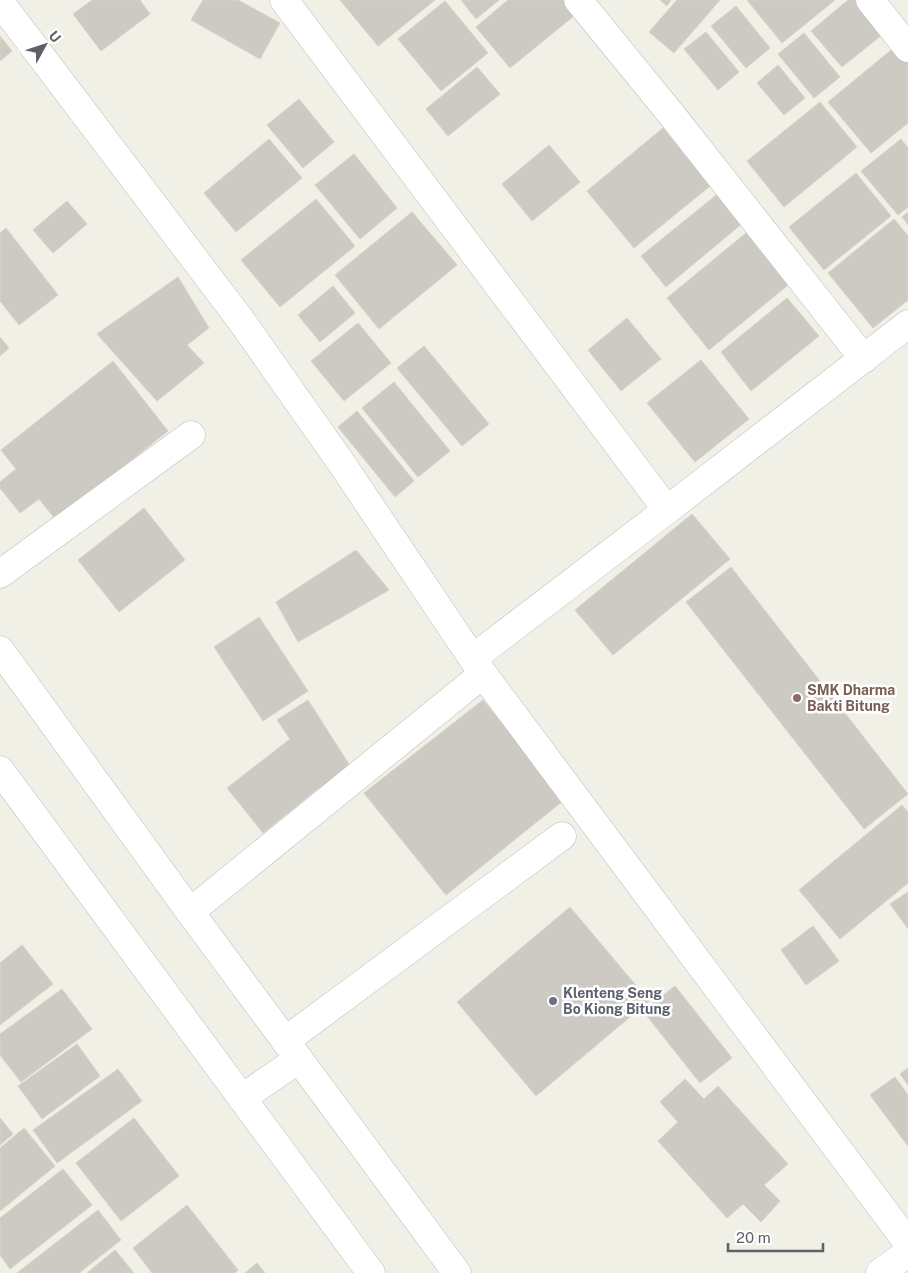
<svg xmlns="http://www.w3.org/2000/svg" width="908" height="1273" font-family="'Public Sans',sans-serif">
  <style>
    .building { fill: #cccac3; stroke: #d7d2c4 }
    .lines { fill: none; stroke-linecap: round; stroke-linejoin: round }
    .minor-casing { stroke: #bbbec3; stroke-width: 29 }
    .tertiary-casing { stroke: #bbbec3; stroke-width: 29 }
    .minor { stroke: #fff; stroke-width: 28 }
    .tertiary { stroke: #fff; stroke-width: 28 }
    .education-dot { fill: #8d6e63; stroke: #fff; stroke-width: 2 }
    .worship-dot { fill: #6b7280; stroke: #fff; stroke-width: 2 }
    .labels { text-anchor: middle; stroke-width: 5; stroke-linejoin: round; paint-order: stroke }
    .education-label { font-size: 14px; font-weight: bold; fill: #785e54; stroke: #fff; text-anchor: start }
    .worship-label { font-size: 14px; font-weight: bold; fill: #5b616d; stroke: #fff; text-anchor: start }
  </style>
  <rect width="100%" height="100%" fill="#f1f0e6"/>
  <g class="building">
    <polygon points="92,0 140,0 150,14 101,51 73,14"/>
    <polygon points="203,0 238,0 280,23 260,59 191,20"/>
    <polygon points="340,0 435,0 378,46"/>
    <polygon points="461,0 499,0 476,19"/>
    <polygon points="508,0 571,0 580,11 510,68 476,27"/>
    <polygon points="660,0 671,0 667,6"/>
    <polygon points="677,0 720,0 674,53 649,32"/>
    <polygon points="747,0 835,0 782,43"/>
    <polygon points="848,0 855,0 883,34 842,67 811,31"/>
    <polygon points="445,1 488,53 441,91 398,39"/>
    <polygon points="736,6 770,48 746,68 711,26"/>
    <polygon points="706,32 739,72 718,90 684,49"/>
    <polygon points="804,33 840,77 814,98 778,54"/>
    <polygon points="0,36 12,51 0,61"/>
    <polygon points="896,46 908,61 908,123 871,153 828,102"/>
    <polygon points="778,65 805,98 784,115 757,83"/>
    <polygon points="477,67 500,94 448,136 426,109"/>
    <polygon points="299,99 334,142 303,168 267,125"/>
    <polygon points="820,102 857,147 784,207 747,161"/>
    <polygon points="663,128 710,186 634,248 587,191"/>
    <polygon points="269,139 302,178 236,232 204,193"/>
    <polygon points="901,139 908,148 908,207 898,215 861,171"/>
    <polygon points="549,145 580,182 532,221 502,184"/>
    <polygon points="354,154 397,208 360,239 315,185"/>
    <polygon points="856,173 891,216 824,270 789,227"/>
    <polygon points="720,192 744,222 666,287 641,256"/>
    <polygon points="316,199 355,246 280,307 241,260"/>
    <polygon points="67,201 87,224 53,253 33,230"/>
    <polygon points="412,212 457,265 379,329 335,275"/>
    <polygon points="908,212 908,225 902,217"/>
    <polygon points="894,219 908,236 908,300 873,328 828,273"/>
    <polygon points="6,228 58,295 19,325 0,301 0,233"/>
    <polygon points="746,233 788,285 709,350 667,298"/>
    <polygon points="178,277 209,328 187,345 204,363 157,401 97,334"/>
    <polygon points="333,286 355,313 320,342 298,315"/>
    <polygon points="787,298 819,336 751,391 721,352"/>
    <polygon points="627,318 661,359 621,391 588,350"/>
    <polygon points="358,323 391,363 344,401 311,361"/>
    <polygon points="0,337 9,348 0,356"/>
    <polygon points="424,346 489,424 462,446 397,368"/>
    <polygon points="701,360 749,419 695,462 647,403"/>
    <polygon points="113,361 168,431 56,520 39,499 20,513 0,488 0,482 16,469 1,450"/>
    <polygon points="394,382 450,451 418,477 362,408"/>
    <polygon points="357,411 414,481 395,497 338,427"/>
    <polygon points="144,508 185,560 119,612 78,560"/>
    <polygon points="692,514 730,559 613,655 575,610"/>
    <polygon points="356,550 389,590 298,642 276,602"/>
    <polygon points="731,567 908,794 864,829 686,602"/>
    <polygon points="259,617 308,691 263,721 214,647"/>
    <polygon points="308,700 354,772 323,792 320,787 263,833 227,788 290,739 277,720"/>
    <polygon points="483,700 564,800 446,895 364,793"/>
    <polygon points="902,805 908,812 908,883 840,939 799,890"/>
    <polygon points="908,892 908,929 890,904"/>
    <polygon points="570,907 649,1001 536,1096 457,1002"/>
    <polygon points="813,926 839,961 806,985 781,950"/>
    <polygon points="22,945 53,984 0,1025 0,963"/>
    <polygon points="675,986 732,1058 700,1083 643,1011"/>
    <polygon points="62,989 92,1029 21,1082 0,1055 0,1034"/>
    <polygon points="77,1044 100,1076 42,1119 18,1086"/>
    <polygon points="908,1068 908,1085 900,1074"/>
    <polygon points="118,1069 142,1101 57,1163 33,1130"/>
    <polygon points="895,1077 908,1095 908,1146 870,1095"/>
    <polygon points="685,1079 704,1099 718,1086 788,1164 764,1185 780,1201 761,1222 743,1204 727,1218 658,1141 678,1122 660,1102"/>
    <polygon points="0,1118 13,1134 0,1145"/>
    <polygon points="134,1118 179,1176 121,1221 76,1163"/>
    <polygon points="24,1128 55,1166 0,1211 0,1148"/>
    <polygon points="63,1169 92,1205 10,1269 0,1255 0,1218"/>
    <polygon points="187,1205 238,1270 235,1273 152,1273 133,1248"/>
    <polygon points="98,1210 121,1240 79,1273 17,1273"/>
    <polygon points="115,1250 134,1273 87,1273"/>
    <polygon points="257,1263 265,1273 245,1273"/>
  </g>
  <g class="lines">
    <defs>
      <g id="minor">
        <polyline points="284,0 667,510"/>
        <polyline points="578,0 671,114 864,359"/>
        <polyline points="870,0 908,48"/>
        <polyline points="0,2 240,319 340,461 483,674 908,1243"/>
        <polyline points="0,574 191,435"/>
        <polyline points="473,658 667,510 908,324"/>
        <polyline points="190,912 483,674"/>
        <polyline points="285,1041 562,836"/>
        <polyline points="880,1273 908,1253"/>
      </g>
      <g id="tertiary">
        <polyline points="0,650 190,912 457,1273"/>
        <polyline points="0,770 371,1273"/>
        <polyline points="242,1098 299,1059"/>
      </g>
    </defs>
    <use href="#minor" class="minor-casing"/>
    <use href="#tertiary" class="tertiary-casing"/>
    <use href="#minor" class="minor"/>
    <use href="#tertiary" class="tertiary"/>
  </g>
  <circle class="education-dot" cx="797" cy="698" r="5"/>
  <circle class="worship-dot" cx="553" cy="1001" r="5"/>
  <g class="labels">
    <g class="education-label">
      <text x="807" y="695">SMK Dharma<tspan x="807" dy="16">Bakti Bitung</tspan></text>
    </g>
    <g class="worship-label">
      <text x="563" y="998">Klenteng Seng<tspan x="563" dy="16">Bo Kiong Bitung</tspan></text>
    </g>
  </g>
  <g transform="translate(45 45) rotate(50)" stroke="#ffffff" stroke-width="4" paint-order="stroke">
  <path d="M0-4L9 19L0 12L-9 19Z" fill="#5e6168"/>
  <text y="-8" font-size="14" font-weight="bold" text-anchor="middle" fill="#5e6168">U</text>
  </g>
  <path d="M728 1243v8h95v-8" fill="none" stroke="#5e6168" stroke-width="2.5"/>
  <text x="736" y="1243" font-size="15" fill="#5e6168" stroke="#ffffff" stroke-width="4" paint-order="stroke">20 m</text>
</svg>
